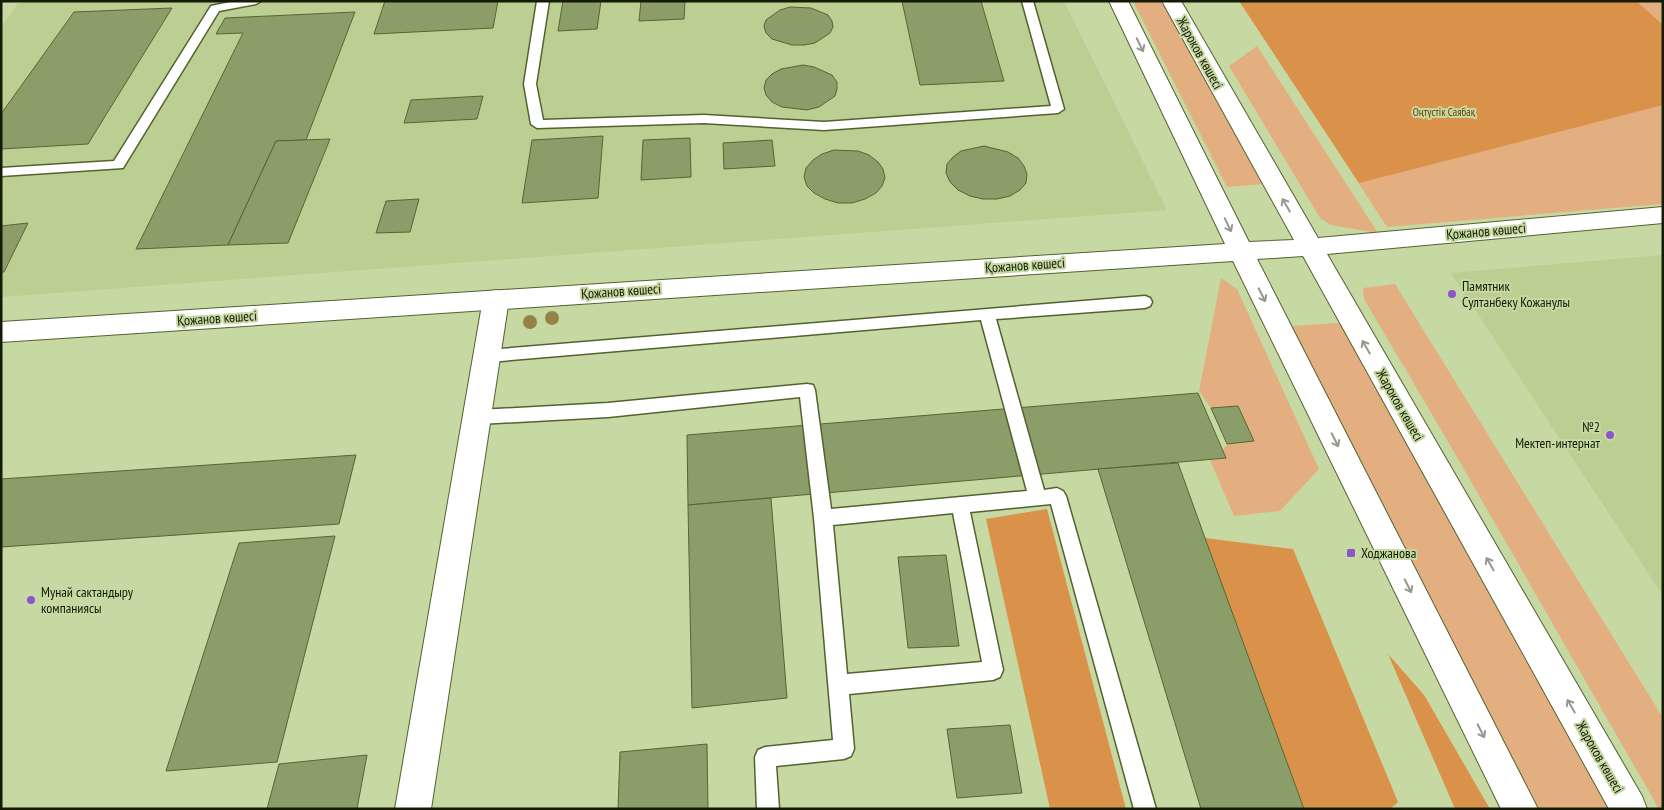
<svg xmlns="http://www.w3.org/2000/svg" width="1664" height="810" font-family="'PT Sans Narrow',sans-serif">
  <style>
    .built { fill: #bacf91 }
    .green { fill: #e4af80 }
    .forest { fill: #da9149 }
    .building { fill: #8b9d68; stroke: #566633 }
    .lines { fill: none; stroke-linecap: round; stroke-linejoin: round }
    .lane-casing { stroke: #536230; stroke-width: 3 }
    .street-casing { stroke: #536230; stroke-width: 2 }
    .secondary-casing { stroke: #536230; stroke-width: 2 }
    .lane { fill: #fff; fill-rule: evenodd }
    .street { fill: #fff; fill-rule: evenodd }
    .secondary { fill: #fff; fill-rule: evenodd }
    .tree { fill: #948249 }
    .oneway { stroke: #96988f }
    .poi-dot { fill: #8e54cc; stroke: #c6d9a2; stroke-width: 2 }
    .labels { text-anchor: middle; stroke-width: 4; stroke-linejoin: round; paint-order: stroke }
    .far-park-label { font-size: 11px; fill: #6b3b00; stroke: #c6d9a2 }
    .street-label { font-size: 14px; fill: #151b06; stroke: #c6d9a2 }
    .poi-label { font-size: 14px; fill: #151b06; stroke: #c6d9a2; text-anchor: start }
  </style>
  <rect width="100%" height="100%" fill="#c6d9a2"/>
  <g class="built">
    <polygon points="24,1 1064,1 1167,210 1,297 1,28 17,4"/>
    <polygon points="1663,255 1663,596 1451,273"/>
  </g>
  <g class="green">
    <polygon points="1133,1 1164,1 1265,184 1227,187"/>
    <polygon points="1240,1 1663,1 1663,204 1387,227"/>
    <polygon points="1257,46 1378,233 1331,225 1320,218 1229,66"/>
    <polygon points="1221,278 1237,289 1319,469 1280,511 1234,516 1210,460 1225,458 1222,451 1227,444 1254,441 1238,406 1211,408 1199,391"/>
    <polygon points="1395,284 1663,718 1663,809 1659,809 1450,445 1364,299 1363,288"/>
    <polygon points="1352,322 1629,809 1520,809 1278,327"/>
  </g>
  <g class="forest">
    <polygon points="1239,1 1636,1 1663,25 1663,105 1359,183"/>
    <polygon points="1047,509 1126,809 1050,809 986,519"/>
    <polygon points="1205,538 1293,549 1398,802 1390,809 1304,809"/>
    <polygon points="1388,654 1424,695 1490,809 1455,809"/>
  </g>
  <g class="building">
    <polygon points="385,1 498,1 493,28 374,34"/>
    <polygon points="563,1 601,1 597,29 558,31"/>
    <polygon points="641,1 685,1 684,19 639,21"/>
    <polygon points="902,1 981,1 1004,81 920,85"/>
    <polygon points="790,7 811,8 828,15 832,21 833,27 830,33 815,43 804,45 792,45 772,39 766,33 764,26 766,20 780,10"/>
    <polygon points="172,8 88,144 1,149 1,114 74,12"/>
    <polygon points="355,12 306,140 276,141 228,245 136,249 243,33 216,34 225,18"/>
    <polygon points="803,65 814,67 832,75 837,82 837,89 835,96 819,107 807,110 782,107 772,102 766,95 764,88 766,80 772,74 781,69"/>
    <polygon points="483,96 477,119 404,123 411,100"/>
    <polygon points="603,136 598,198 522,203 532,140"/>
    <polygon points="690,138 691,177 641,180 643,140"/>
    <polygon points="330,139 288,243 228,245 276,141"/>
    <polygon points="772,140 775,166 724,169 723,143"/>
    <polygon points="984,146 1008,152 1018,158 1024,166 1027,174 1026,183 1020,190 1010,196 997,199 983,199 970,196 958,190 950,182 946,173 947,164 953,157 961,151"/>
    <polygon points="834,150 858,151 869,155 878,162 883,169 885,178 882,186 876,193 865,199 852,203 838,203 825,199 814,193 807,186 804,177 806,168 813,160 822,154"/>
    <polygon points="419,199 410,232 376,233 386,201"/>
    <polygon points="28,223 4,272 1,272 1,226"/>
    <polygon points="1198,393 1226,458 688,505 687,435"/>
    <polygon points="1238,406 1254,441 1227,444 1211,408"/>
    <polygon points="356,455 339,524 1,547 1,479"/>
    <polygon points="1178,463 1205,538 1304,809 1201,809 1098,469"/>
    <polygon points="771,498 787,698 692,708 688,505"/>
    <polygon points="335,536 277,762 166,771 239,543"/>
    <polygon points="946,555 959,646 908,648 898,557"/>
    <polygon points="1010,725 1022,793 957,798 947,729"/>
    <polygon points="707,744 708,809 618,809 620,752"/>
    <polygon points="367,755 357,809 267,809 279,764"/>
  </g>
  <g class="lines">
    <defs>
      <g id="lane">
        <polygon points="235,1 261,1 256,4 219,11 123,168 1,176 1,168 114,161 211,6"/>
        <polygon points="537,1 549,1 536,84 543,120 704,115 824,122 1051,106 1022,1 1033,1 1064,109 1058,113 824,130 704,123 537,128 531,124 524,84"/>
        <path d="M 1145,296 L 1150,298 L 1152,302 L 1150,306 L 1145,308 L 996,319 L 1044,490 L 1057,488 L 1063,491 L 1066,496 L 1156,809 L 1134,809 L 1051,504 L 970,512 L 1003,670 L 1000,677 L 993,680 L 849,694 L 854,749 L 851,756 L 844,759 L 776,766 L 779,809 L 757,809 L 755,757 L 758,750 L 765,747 L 833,740 L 814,518 L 800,397 L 608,417 L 478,424 L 472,422 L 470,417 L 472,412 L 478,410 L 608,403 L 807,384 L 813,385 L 815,390 L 831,509 L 1027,491 L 981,320 L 488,362 L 482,360 L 480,356 L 482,352 L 488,350 ZM 953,513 L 982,662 L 847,674 L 833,525 Z"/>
      </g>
      <polygon id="street" points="496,290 505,292 509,299 431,809 395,809 483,299 487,292"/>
      <polygon id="secondary" points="1109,1 1128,1 1249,242 1294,240 1162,1 1181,1 1318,238 1663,207 1663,223 1327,254 1642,796 1647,809 1609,809 1303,256 1257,259 1538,809 1501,809 1233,261 1,342 1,322 1225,244"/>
    </defs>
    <use href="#lane" class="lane-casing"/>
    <use href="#street" class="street-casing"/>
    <use href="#secondary" class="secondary-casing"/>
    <use href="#lane" class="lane"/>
    <use href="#street" class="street"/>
    <use href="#secondary" class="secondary"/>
  </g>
  <g class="tree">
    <circle cx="552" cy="318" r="7"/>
    <circle cx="530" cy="322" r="7"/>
  </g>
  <defs><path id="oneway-shaft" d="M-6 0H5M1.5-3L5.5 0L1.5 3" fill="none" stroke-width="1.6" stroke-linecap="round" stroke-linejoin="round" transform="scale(1.25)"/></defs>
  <g class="oneway">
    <use href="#oneway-shaft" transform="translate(1140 45) rotate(64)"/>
    <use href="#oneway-shaft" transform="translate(1286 205) rotate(-120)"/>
    <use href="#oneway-shaft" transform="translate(1228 225) rotate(64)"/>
    <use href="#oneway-shaft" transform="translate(1262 295) rotate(63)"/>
    <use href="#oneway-shaft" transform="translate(1366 347) rotate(-120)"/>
    <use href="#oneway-shaft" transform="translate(1335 440) rotate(63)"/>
    <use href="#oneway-shaft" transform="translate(1490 564) rotate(-120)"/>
    <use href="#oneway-shaft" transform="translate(1408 586) rotate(63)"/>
    <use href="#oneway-shaft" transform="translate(1571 706) rotate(-120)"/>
    <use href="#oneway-shaft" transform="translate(1481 731) rotate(63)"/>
  </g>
  <g class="poi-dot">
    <circle cx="1452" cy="294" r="5"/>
    <circle cx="1610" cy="435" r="5"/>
    <rect x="1346" y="548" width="10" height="10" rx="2.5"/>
    <circle cx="31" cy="600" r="5"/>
  </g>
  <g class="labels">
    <g class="far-park-label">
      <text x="1444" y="116">Оңтүстік Саябақ</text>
    </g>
    <g class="street-label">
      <text transform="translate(1200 53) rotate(61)" y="5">Жароков көшесі</text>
      <text transform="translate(1486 231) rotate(-5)" y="5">Қожанов көшесі</text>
      <text transform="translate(1025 265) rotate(-4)" y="5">Қожанов көшесі</text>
      <text transform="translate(621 291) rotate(-4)" y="5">Қожанов көшесі</text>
      <text transform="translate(217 318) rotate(-4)" y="5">Қожанов көшесі</text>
      <text transform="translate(1400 405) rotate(60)" y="5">Жароков көшесі</text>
      <text transform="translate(1600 757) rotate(60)" y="5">Жароков көшесі</text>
    </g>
    <g class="poi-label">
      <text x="1462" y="291">Памятник<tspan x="1462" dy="16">Султанбеку Кожанулы</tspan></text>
      <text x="1600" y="432" text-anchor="end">№2<tspan x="1600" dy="16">Мектеп-интернат</tspan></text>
      <text x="1361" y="558">Ходжанова</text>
      <text x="41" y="597">Мунай сактандыру<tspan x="41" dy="16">компаниясы</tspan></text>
    </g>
  </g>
  <rect width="1664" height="810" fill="none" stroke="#151b06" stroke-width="5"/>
</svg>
